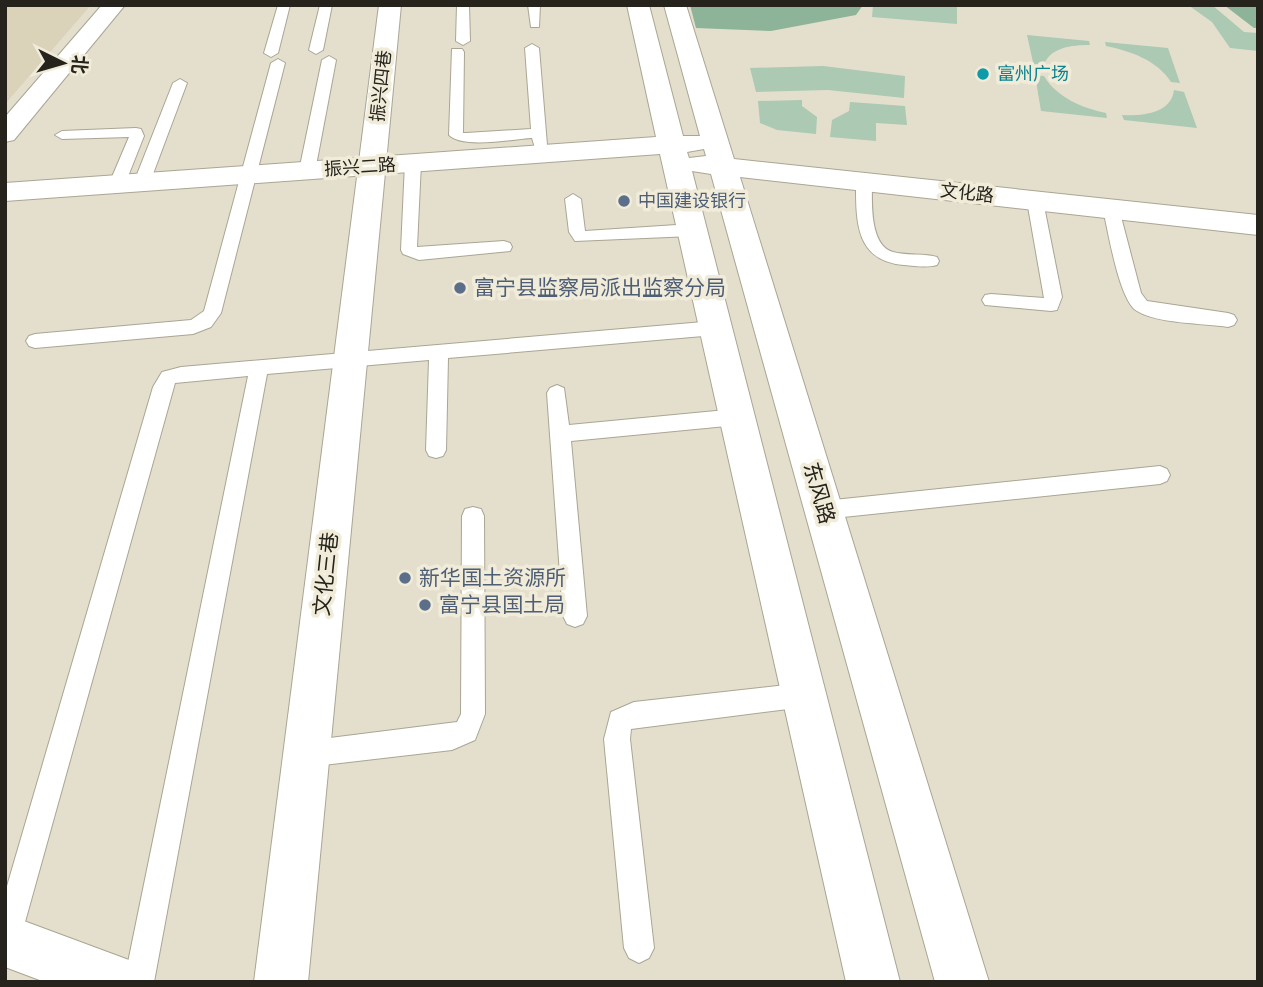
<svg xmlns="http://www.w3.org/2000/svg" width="1263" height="987" font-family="'Golos Text','Noto Sans SC',sans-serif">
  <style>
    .built { fill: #dad3b9 }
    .green { fill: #abc9b3 }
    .forest { fill: #8db498 }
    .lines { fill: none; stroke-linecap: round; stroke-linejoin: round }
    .lane-casing { stroke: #aaa594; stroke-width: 2 }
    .street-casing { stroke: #aaa594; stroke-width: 2 }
    .secondary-casing { stroke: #aaa594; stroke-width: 2 }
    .lane { fill: #fff; fill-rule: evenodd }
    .street { fill: #fff; fill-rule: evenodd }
    .secondary { fill: #fff; fill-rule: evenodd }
    .culture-dot { fill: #0f9aa8; stroke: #f1ecd9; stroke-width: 2.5 }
    .service-dot { fill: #5c6f8a; stroke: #f1ecd9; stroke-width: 2.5 }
    .labels { text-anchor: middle; stroke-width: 7; stroke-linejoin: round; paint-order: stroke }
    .far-culture-label { font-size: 18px; fill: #0d838f; stroke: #f1ecd9; text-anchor: start }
    .far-street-label { font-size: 18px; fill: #25231c; stroke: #f1ecd9 }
    .far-service-label { font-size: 18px; fill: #4e5e75; stroke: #f1ecd9; text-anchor: start }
    .service-label { font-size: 21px; fill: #4e5e75; stroke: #f1ecd9; text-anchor: start }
    .street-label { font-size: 21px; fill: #25231c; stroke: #f1ecd9 }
  </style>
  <rect width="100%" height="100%" fill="#e4dfcc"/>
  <polygon class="built" points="5,5 91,5 5,104"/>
  <g class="green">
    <polygon points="873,5 957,5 957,24 872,17"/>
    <polygon points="1188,5 1212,5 1244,32 1258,33 1258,51 1230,48 1212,22"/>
    <path d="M 1027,35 L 1089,41 L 1090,45 C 1072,45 1048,47 1043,68 L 1034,67 Z"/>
    <path d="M 1105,42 L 1168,48 L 1180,83 L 1171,82 C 1157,60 1130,51 1106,46 Z"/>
    <polygon points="823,66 905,76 904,98 828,90 756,92 750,68"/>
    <path d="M 1035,75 L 1044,76 C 1057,98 1083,108 1106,113 L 1107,118 L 1041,111 Z"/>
    <path d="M 1174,90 L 1184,92 L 1197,128 L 1124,120 L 1122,115 C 1142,116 1171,114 1174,90 Z"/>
    <polygon points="802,100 802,106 817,117 816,134 777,130 760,123 758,101"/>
    <polygon points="850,102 905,106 907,125 876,123 876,141 830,137 832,120 849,111"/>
  </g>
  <g class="forest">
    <polygon points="690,5 863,5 856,15 771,31 696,28"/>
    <polygon points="1224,5 1258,5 1258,28 1254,28"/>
  </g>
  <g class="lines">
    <defs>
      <g id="lane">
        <polygon points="278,5 290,5 278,53 271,57 264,53"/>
        <polygon points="320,5 332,5 323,50 316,54 309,50"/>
        <polygon points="457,5 469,5 470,41 463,45 456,41"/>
        <polygon points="528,5 540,5 539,27 531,27"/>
        <path d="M 532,44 L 539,48 L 547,145 L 545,148 L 535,148 L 532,138 C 512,139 463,149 449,135 L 452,49 L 462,49 L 464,52 L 463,133 L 466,133 L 531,129 L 525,48 Z"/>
        <polygon points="329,56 336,60 315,171 307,176 299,171 322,60"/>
        <polygon points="278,59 285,63 221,313 211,327 193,334 35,348 29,346 26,341 29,336 35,334 191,320 204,311 271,63"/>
        <polygon points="180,79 187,83 150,182 142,187 137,186 134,182 173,83"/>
        <polygon points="136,128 141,129 144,136 125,184 117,189 109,184 129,137 62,139 55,135 62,131"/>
        <polygon points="413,158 421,163 417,247 504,241 510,243 512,247 510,251 419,260 403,254 401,250 405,163"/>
        <path d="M 864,177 L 872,182 C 872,201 869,245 893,252 C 907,256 923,253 937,257 L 939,261 L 937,265 C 927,268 915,266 904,265 C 855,261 856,221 856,182 Z"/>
        <polygon points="573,194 581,199 585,231 692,224 700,230 692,236 575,241 569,232 565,199"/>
        <polygon points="1035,196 1043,201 1062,297 1057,310 1051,311 985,305 982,300 985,295 991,294 1044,298 1027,201"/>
        <path d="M 1111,204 L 1119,209 L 1141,293 L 1147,301 L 1228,313 L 1234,315 L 1237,320 L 1234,325 L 1228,327 C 1203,323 1158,324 1137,311 C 1119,301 1108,230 1103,209 Z"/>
        <polygon points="715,321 721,323 724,328 721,333 715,335 448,358 446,450 443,456 436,458 429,456 426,450 429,360 267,374 154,982 124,982 248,376 175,383 20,940 16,950 5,954 5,893 153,387 162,372 181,367"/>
        <polygon points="557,385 564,388 569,425 737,409 744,411 747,417 744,423 737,425 571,441 587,616 583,624 575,627 567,624 563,616 547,393 550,388"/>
        <polygon points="1160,466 1167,469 1170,475 1167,481 1160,484 824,519 816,517 813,510 816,503 824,501"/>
        <polygon points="473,507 481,509 484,516 485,714 475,740 452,750 306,767 297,763 293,754 297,745 306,741 457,722 461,714 462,516 465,509"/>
        <polygon points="804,683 813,686 816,695 813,704 804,707 631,729 630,739 654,948 649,958 639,963 629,958 624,948 604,739 611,712 634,702"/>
      </g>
      <polygon id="street" points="379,5 401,5 308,982 254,982"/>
      <g id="secondary">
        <polygon points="102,5 125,5 14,140 5,142 5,117"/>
        <path d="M 627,5 L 649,5 L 683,136 L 700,136 L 664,5 L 686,5 L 734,159 L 1258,215 L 1258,235 L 740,177 L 989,982 L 935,982 L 711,174 L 692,171 L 900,982 L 846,982 L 660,154 L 5,201 L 5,183 L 656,137 ZM 704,149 L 706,156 L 689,158 L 687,152 Z"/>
        <polygon points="5,914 137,963 145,982 45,982 5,967"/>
      </g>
    </defs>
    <use href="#lane" class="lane-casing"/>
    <use href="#street" class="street-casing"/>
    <use href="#secondary" class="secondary-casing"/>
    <use href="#lane" class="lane"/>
    <use href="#street" class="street"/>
    <use href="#secondary" class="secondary"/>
  </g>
  <circle class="culture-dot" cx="983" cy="74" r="7"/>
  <g class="service-dot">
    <circle cx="624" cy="201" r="7"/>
    <circle cx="460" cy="288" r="7"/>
    <circle cx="405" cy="578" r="7"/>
    <circle cx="425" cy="605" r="7"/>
  </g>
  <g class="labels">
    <g class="far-culture-label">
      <text x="997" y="80">富州广场</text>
    </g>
    <g class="far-street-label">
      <text transform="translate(381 86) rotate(-84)" y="6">振兴四巷</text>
      <text transform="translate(360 167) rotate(-4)" y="6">振兴二路</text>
      <text transform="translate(967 193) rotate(6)" y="6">文化路</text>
    </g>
    <g class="far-service-label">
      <text x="638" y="207">中国建设银行</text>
    </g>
    <g class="service-label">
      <text x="474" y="295">富宁县监察局派出监察分局</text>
      <text x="419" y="585">新华国土资源所</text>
      <text x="439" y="612">富宁县国土局</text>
    </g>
    <g class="street-label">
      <text transform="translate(819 493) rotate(74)" y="7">东风路</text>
      <text transform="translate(326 574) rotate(-84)" y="7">文化三巷</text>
    </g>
  </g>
  <rect width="1263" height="987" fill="none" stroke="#25231c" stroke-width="14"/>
  <g transform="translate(63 63) rotate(95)" stroke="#f1ecd9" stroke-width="5" paint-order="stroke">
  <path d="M0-5L12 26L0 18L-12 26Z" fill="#25231c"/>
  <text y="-10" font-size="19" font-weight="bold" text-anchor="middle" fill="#25231c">北</text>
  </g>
</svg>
